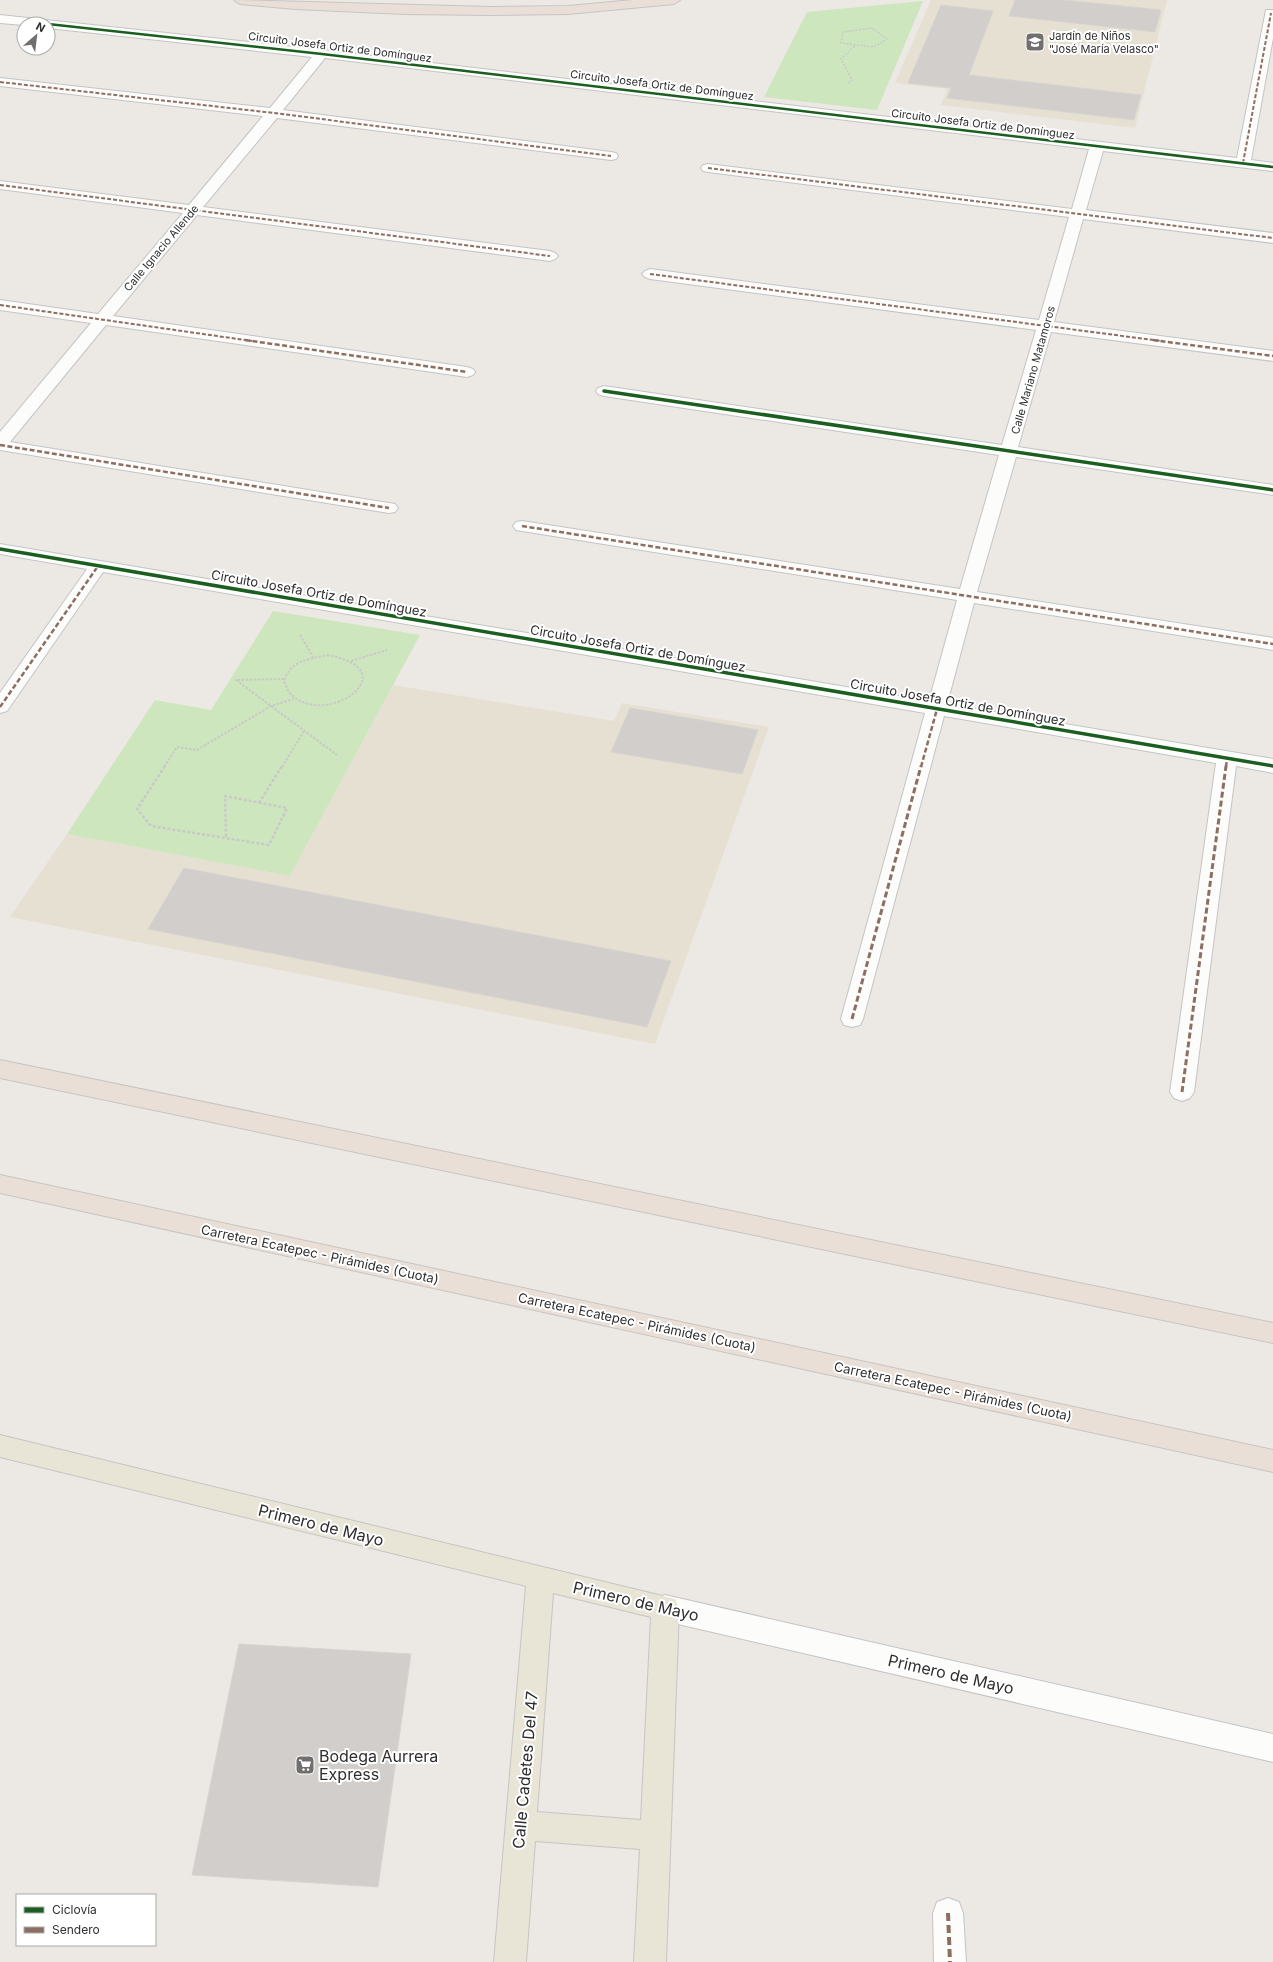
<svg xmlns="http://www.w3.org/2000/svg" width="1273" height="1962" font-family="Inter,sans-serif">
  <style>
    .education { fill: #e6e0d3 }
    .green { fill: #cee6be }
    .building { fill: #d1cecb; stroke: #d7d4d0 }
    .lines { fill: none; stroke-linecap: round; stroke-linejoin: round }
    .minor-casing { stroke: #c5c4c5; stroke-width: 2 }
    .major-casing { stroke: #c6c5c4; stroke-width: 2 }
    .highway-casing { stroke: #c6c5c4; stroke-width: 2 }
    .path-far2 { stroke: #c9c9c8; stroke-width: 1.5; stroke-dasharray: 2 1.5; stroke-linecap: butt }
    .path-far1 { stroke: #c9c9c8; stroke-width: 2; stroke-dasharray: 2.5 1.5; stroke-linecap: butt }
    .path { stroke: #c9c9c8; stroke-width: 2.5; stroke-dasharray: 3 2; stroke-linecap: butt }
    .minor { fill: #fcfcfb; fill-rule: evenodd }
    .major { fill: #e8e4d6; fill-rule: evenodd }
    .highway { fill: #eadfd6; fill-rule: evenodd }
    .quiet-far3 { stroke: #8d6e63; stroke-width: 2; stroke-dasharray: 4 2; stroke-linecap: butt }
    .quiet-far2 { stroke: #8d6e63; stroke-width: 2.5; stroke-dasharray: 5 2.5; stroke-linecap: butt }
    .quiet-far1 { stroke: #8d6e63; stroke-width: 3; stroke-dasharray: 6 3; stroke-linecap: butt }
    .quiet { stroke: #8d6e63; stroke-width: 4; stroke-dasharray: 8 4; stroke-linecap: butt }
    .cycleway-far1-casing { stroke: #fff; stroke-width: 4 }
    .cycleway-casing { stroke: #fff; stroke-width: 5.5 }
    .cycleway-far1 { stroke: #1b5e20; stroke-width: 2.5 }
    .cycleway { stroke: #1b5e20; stroke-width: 3.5 }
    .labels { text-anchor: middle; stroke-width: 4; stroke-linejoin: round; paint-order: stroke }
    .far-poi-label { font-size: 11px; fill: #2e2e2e; stroke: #fff; text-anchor: start }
    .far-street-label { font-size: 11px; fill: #2e2e2e; stroke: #fff }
    .street-label { font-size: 13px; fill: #2e2e2e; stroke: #fff }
    .near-street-label { font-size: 16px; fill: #2e2e2e; stroke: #fff }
    .near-poi-label { font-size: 16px; fill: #2e2e2e; stroke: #fff; text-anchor: start }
  </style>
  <rect width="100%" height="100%" fill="#ece8e4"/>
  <g class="education">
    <polygon points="931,0 1167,0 1135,128 941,105 947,89 895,83"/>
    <polygon points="393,685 614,721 622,703 769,727 655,1044 10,917 67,834 290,876"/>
  </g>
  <g class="green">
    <polygon points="923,1 877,110 764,97 807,12"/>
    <polygon points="273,611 420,635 290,876 67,834 155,700 211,710"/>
  </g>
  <g class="building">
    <polygon points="1015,0 1065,0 1161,10 1155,32 1009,16"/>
    <polygon points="941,5 993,11 969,75 1141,95 1134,120 947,98 951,88 908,83"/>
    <polygon points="630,708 758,730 742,774 611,752"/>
    <polygon points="184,868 671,961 647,1027 148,929"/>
    <polygon points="239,1644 411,1654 378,1887 192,1875"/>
  </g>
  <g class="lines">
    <defs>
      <g id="minor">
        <polygon points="1266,10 1273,10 1273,38 1251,160 1273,163 1273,171 1103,151 1086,210 1273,233 1273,243 1083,219 1054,322 1273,351 1273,361 1051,332 1018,447 1273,485 1273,495 1016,457 977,592 1273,638 1273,650 974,603 947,704 1273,759 1273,773 1236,766 1194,1092 1190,1098 1182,1101 1174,1098 1170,1092 1216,763 944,716 863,1019 860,1025 852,1027 844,1025 841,1019 925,713 103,572 7,711 0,713 0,693 87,569 0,554 0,544 929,701 957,600 522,531 516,530 513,526 516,522 522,521 960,589 999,455 604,396 598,394 596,391 598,388 604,386 1002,445 1036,330 650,279 645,277 642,274 645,271 650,269 1039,320 1069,217 708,172 703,171 701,168 703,165 708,164 1072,209 1089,149 325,58 283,110 611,152 616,153 618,156 616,159 611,160 277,118 203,207 550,251 555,253 558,256 555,259 550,261 197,215 113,316 467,367 473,369 475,372 473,375 467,377 106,325 10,442 395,504 398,508 395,512 389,513 0,450 0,432 91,323 0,310 0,300 98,314 183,213 0,189 0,181 189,205 263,116 0,86 0,78 270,108 312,57 48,28 48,24 24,24 24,25 0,23 0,15 322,50 1237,158"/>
        <polygon points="665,1595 1273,1734 1273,1762 665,1621 655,1617 651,1608 655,1599"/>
        <polygon points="948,1898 959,1902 963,1913 966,1962 934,1962 933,1913 937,1902"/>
      </g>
      <path id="major" d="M 0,1435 L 675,1599 L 679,1608 L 666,1962 L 634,1962 L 640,1849 L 535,1841 L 526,1962 L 494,1962 L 526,1586 L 0,1457 ZM 553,1593 L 651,1617 L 641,1820 L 537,1812 Z"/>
      <g id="highway">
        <polygon points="234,0 491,7 568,6 633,0 680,0 674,4 568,14 491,15 405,14 295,9 240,4"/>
        <polygon points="0,1060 1273,1323 1273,1343 0,1078"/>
        <polygon points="0,1175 1273,1450 1273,1472 0,1193"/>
      </g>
    </defs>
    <use href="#minor" class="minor-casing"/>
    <use href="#major" class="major-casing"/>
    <use href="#highway" class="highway-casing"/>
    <g class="path-far2">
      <polygon points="872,28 887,39 874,47 841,43 843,32"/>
      <polyline points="848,83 852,80 841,59 856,45"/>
    </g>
    <g class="path-far1">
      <polyline points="300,635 313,657"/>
      <path d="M 327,655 C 412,670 323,731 290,693 C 287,690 286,685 284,682 C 290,660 307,660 327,655 Z"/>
      <polyline points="351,661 387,650"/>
      <polyline points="284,679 236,680 337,755"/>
      <polyline points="164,767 177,747 197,750 271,706 294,699"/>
      <polyline points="282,767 304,731"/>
    </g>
    <g class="path">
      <polyline points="165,766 137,809 151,826 269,845 287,808 225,796 226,838"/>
      <polyline points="259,803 282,766"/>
    </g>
    <use href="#minor" class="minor"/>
    <use href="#major" class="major"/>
    <use href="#highway" class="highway"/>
    <g class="quiet-far3">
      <polyline points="0,82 274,113 611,156"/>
      <polyline points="1243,163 1271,13"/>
      <polyline points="708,168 1273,238"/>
      <polyline points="0,185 550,256"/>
      <polyline points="650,274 1161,341"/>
      <polyline points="0,305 252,341"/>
    </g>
    <g class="quiet-far2">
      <polyline points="245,340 467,372"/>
      <polyline points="1153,340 1273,356"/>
      <polyline points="0,445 389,508"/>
      <polyline points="522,526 1273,644"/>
      <polyline points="0,707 98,566"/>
      <polyline points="921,767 937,709"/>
      <polyline points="1226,767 1227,758"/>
    </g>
    <g class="quiet-far1">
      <polyline points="852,1019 921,766"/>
      <polyline points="1182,1092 1226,766"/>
    </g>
    <polyline class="quiet" points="948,1913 950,1962"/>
    <defs>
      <polyline id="cycleway-far1" points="48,24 322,54 1273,167"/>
      <g id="cycleway">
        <polyline points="604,391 1273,490"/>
        <polyline points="0,549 1273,766"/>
      </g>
    </defs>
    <use href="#cycleway-far1" class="cycleway-far1-casing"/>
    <use href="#cycleway" class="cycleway-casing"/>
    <use href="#cycleway-far1" class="cycleway-far1"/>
    <use href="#cycleway" class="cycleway"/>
  </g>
  <defs>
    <symbol id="school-square" viewBox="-11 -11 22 22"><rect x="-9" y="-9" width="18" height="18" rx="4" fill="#706f6e" stroke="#fff"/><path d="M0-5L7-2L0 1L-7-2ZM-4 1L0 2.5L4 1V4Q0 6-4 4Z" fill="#fff"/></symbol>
    <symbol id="supermarket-square" viewBox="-11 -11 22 22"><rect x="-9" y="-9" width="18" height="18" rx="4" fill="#706f6e" stroke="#fff"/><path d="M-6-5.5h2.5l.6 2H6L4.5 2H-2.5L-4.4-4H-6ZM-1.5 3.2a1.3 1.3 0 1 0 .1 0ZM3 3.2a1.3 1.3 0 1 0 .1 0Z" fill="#fff"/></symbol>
  </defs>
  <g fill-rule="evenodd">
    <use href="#school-square" x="1024" y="31" width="22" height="22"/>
    <use href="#supermarket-square" x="294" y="1754" width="22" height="22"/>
  </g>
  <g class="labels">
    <g class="far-poi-label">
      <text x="1049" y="40">Jardín de Niños<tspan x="1049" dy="13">"José María Velasco"</tspan></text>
    </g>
    <g class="far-street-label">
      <text transform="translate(340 47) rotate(7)" y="4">Circuito Josefa Ortiz de Domínguez</text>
      <text transform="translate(662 85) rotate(7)" y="4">Circuito Josefa Ortiz de Domínguez</text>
      <text transform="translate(983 124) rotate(7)" y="4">Circuito Josefa Ortiz de Domínguez</text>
      <text transform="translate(161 248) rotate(-50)" y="4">Calle Ignacio Allende</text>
      <text transform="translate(1033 370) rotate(-74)" y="4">Calle Mariano Matamoros</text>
    </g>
    <g class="street-label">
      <text transform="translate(319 593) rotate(10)" y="5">Circuito Josefa Ortiz de Domínguez</text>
      <text transform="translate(638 648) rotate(10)" y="5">Circuito Josefa Ortiz de Domínguez</text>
      <text transform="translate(958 702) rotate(10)" y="5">Circuito Josefa Ortiz de Domínguez</text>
      <text transform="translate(320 1254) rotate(12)" y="5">Carretera Ecatepec - Pirámides (Cuota)</text>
      <text transform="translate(637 1322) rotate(12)" y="5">Carretera Ecatepec - Pirámides (Cuota)</text>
      <text transform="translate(953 1391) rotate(12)" y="5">Carretera Ecatepec - Pirámides (Cuota)</text>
    </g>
    <g class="near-street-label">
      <text transform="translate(321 1525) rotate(14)" y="6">Primero de Mayo</text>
      <text transform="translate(636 1601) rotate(13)" y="6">Primero de Mayo</text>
      <text transform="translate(951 1674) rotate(13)" y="6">Primero de Mayo</text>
      <text transform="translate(525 1770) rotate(-85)" y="6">Calle Cadetes Del 47</text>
    </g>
    <g class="near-poi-label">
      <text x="319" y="1762">Bodega Aurrera<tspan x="319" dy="18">Express</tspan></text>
    </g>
  </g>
  <rect x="16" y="1894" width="140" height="52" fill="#ffffff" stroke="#ababab"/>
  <rect x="24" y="1907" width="20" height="6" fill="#1b5e20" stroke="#ababab"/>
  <text x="52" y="1914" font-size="12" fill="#2e2e2e">Ciclovía</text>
  <rect x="24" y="1927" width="20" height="6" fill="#8d6e63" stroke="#ababab"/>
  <text x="52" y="1934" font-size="12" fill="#2e2e2e">Sendero</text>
  <g transform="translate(36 36) rotate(28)"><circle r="19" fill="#ffffff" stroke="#ababab"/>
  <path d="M0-3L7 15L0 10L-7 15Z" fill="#706f6e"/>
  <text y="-6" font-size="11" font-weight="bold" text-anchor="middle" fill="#2e2e2e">N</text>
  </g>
</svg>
